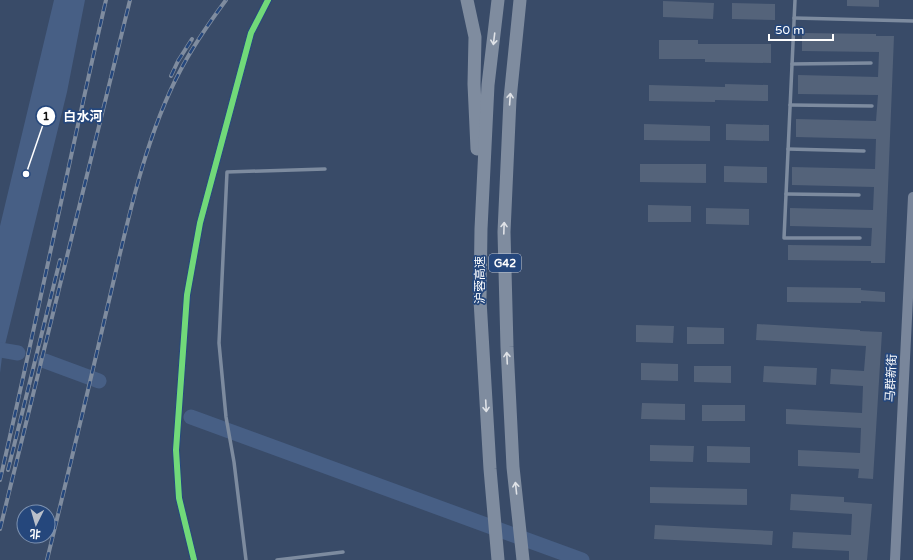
<svg xmlns="http://www.w3.org/2000/svg" width="913" height="560" font-family="'Varela Round','Noto Sans SC',sans-serif">
  <style>
    .water { fill: #475f85 }
    .lines { fill: none; stroke-linecap: round; stroke-linejoin: round }
    .river { stroke: #475f85; stroke-width: 15 }
    .building { fill: #54637a }
    .lane { stroke: #7d8b9f; stroke-width: 3.5 }
    .street { stroke: #7d8b9f; stroke-width: 7 }
    .secondary { stroke: #79869b; stroke-width: 10 }
    .highway { stroke: #7f8c9f; stroke-width: 13 }
    .rail-casing { stroke: #7f8c9f; stroke-width: 4 }
    .rail { stroke: #25477c; stroke-width: 2.5; stroke-dasharray: 8; stroke-linecap: butt }
    .cycleway-casing { stroke: #25477c; stroke-width: 8 }
    .cycleway { stroke: #71d979; stroke-width: 6 }
    .oneway { stroke: #dfe2e7 }
    .labels { text-anchor: middle; stroke-width: 3.5; stroke-linejoin: round; paint-order: stroke }
    .shield { fill: #25477c; stroke: #bec8d8; stroke-width: 1 }
    .shield-label { font-size: 11px; font-weight: bold; fill: #fff }
    .street-label { font-size: 12px; fill: #fff; stroke: #25477c }
    .leader { fill: none; stroke: #fff; stroke-width: 1.5 }
    .callout-dot { fill: #fff; stroke: #25477c; stroke-width: 1.5 }
    .mark-label { font-size: 12px; text-anchor: middle; font-weight: bold; fill: #111 }
    .callout-label { font-size: 13px; text-anchor: middle; font-weight: bold; fill: #fff; stroke: #25477c; stroke-width: 3.5; stroke-linejoin: round; paint-order: stroke }
  </style>
  <rect width="100%" height="100%" fill="#394b68"/>
  <polygon class="water" points="54,0 85,0 67,92 2,357 0,373 0,226"/>
  <g class="lines">
    <g class="river">
      <polyline points="0,350 18,353"/>
      <polyline points="45,361 99,381"/>
      <polyline points="191,417 582,560"/>
    </g>
  </g>
  <g class="building">
    <polygon points="847,0 879,0 879,7 847,6"/>
    <polygon points="663,1 714,3 713,19 663,17"/>
    <polygon points="732,3 775,4 775,20 732,19"/>
    <polygon points="802,33 876,34 876,36 894,36 885,263 871,263 871,261 788,260 788,245 871,246 872,228 790,226 790,208 873,210 874,187 792,185 792,167 875,169 876,139 796,137 796,119 876,121 878,95 798,94 798,75 878,77 879,52 802,51"/>
    <polygon points="659,40 698,40 698,44 771,44 771,63 705,62 705,59 659,59"/>
    <polygon points="725,84 768,85 768,101 715,100 715,102 649,101 649,85 725,87"/>
    <polygon points="644,124 710,126 710,141 644,140"/>
    <polygon points="726,124 769,125 769,141 726,140"/>
    <polygon points="640,164 706,164 706,183 640,182"/>
    <polygon points="724,166 767,167 767,183 724,182"/>
    <polygon points="648,205 691,206 691,222 648,222"/>
    <polygon points="706,208 749,209 749,225 706,224"/>
    <polygon points="787,287 861,288 861,290 885,292 885,302 861,301 861,303 787,302"/>
    <polygon points="757,324 860,330 860,331 882,332 873,479 858,478 859,469 798,466 798,450 860,453 861,428 786,424 786,409 862,413 863,386 830,384 831,369 864,371 866,346 756,340"/>
    <polygon points="636,325 674,326 673,343 636,342"/>
    <polygon points="687,327 724,328 724,344 687,344"/>
    <polygon points="641,363 678,364 678,381 641,380"/>
    <polygon points="694,366 731,366 731,383 694,382"/>
    <polygon points="764,366 817,368 816,385 763,382"/>
    <polygon points="642,403 685,404 685,420 641,419"/>
    <rect x="702" y="405" width="43" height="16"/>
    <polygon points="650,445 694,446 693,462 650,461"/>
    <polygon points="707,446 750,447 750,463 707,462"/>
    <polygon points="650,487 747,489 747,505 650,503"/>
    <polygon points="791,494 844,497 844,502 872,504 867,560 849,560 849,551 792,548 793,532 851,535 852,514 790,510"/>
    <polygon points="655,525 773,531 772,545 654,539"/>
  </g>
  <g class="lines">
    <g class="lane">
      <polyline points="795,0 784,238 860,238"/>
      <polyline points="794,18 913,21"/>
      <polyline points="792,64 871,63"/>
      <polyline points="790,105 872,106"/>
      <polyline points="788,149 864,151"/>
      <polyline points="786,194 859,195"/>
      <polyline points="246,560 234,462 226,417 219,343 227,172 325,169"/>
      <polyline points="277,560 343,552"/>
    </g>
    <polyline class="street" points="194,560 179,498 176,450 187,295 200,223 251,33 268,0"/>
    <polyline class="secondary" points="895,560 913,197"/>
    <g class="highway">
      <polyline points="467,0 475,37 474,84 477,149"/>
      <polyline points="520,0 510,99 504,232 507,347 513,467 523,560"/>
      <polyline points="498,560 490,469 480,300 481,229 488,85 498,0"/>
    </g>
    <defs>
      <g id="rail">
        <polyline points="171,76 178,61 192,39"/>
        <polyline points="8,470 60,260"/>
        <path d="M 0,480 C 37,320 69,159 106,0"/>
        <polyline points="0,529 130,0"/>
        <path d="M 47,560 C 67,478 87,396 106,313 C 125,235 142,143 180,71 C 193,46 209,23 226,0"/>
      </g>
    </defs>
    <use href="#rail" class="rail-casing"/>
    <use href="#rail" class="rail"/>
    <defs>
      <polyline id="cycleway" points="194,560 179,498 176,450 187,295 200,223 251,33 268,0"/>
    </defs>
    <use href="#cycleway" class="cycleway-casing"/>
    <use href="#cycleway" class="cycleway"/>
  </g>
  <defs><path id="oneway-shaft" d="M-6 0H5M1.5-3L5.5 0L1.5 3" fill="none" stroke-width="1.6" stroke-linecap="round" stroke-linejoin="round"/></defs>
  <g class="oneway">
    <use href="#oneway-shaft" transform="translate(494 39) rotate(97)"/>
    <use href="#oneway-shaft" transform="translate(510 99) rotate(-86)"/>
    <use href="#oneway-shaft" transform="translate(504 228) rotate(-88)"/>
    <use href="#oneway-shaft" transform="translate(507 358) rotate(-93)"/>
    <use href="#oneway-shaft" transform="translate(486 406) rotate(87)"/>
    <use href="#oneway-shaft" transform="translate(516 488) rotate(-96)"/>
  </g>
  <g class="labels">
    <rect class="shield" x="489" y="254" width="32" height="18" rx="3"/>
    <g class="shield-label">
      <text x="505" y="267">G42</text>
    </g>
    <g class="street-label">
      <text transform="translate(480 280) rotate(-90)" y="4">沪蓉高速</text>
      <text transform="translate(891 378) rotate(-87)" y="4">马群新街</text>
    </g>
  </g>
  <path class="leader" d="M26 174L46 116"/>
  <g class="callout-dot">
    <circle cx="26" cy="174" r="4"/>
    <circle cx="46" cy="116" r="10"/>
  </g>
  <g class="mark-label">
    <text x="46" y="120">1</text>
  </g>
  <g class="callout-label">
    <text x="83" y="121">白水河</text>
  </g>
  <g transform="translate(36 524) rotate(185)"><circle r="19" fill="#25477c" stroke="#7c91b0"/>
  <path d="M0-3L7 15L0 10L-7 15Z" fill="#bac0ca"/>
  <text y="-6" font-size="11" font-weight="bold" text-anchor="middle" fill="#ffffff">北</text>
  </g>
  <path d="M769 34v6h64v-6" fill="none" stroke="#ffffff" stroke-width="2"/>
  <text x="775" y="34" font-size="12" fill="#ffffff" stroke="#25477c" stroke-width="3" paint-order="stroke">50 m</text>
</svg>
